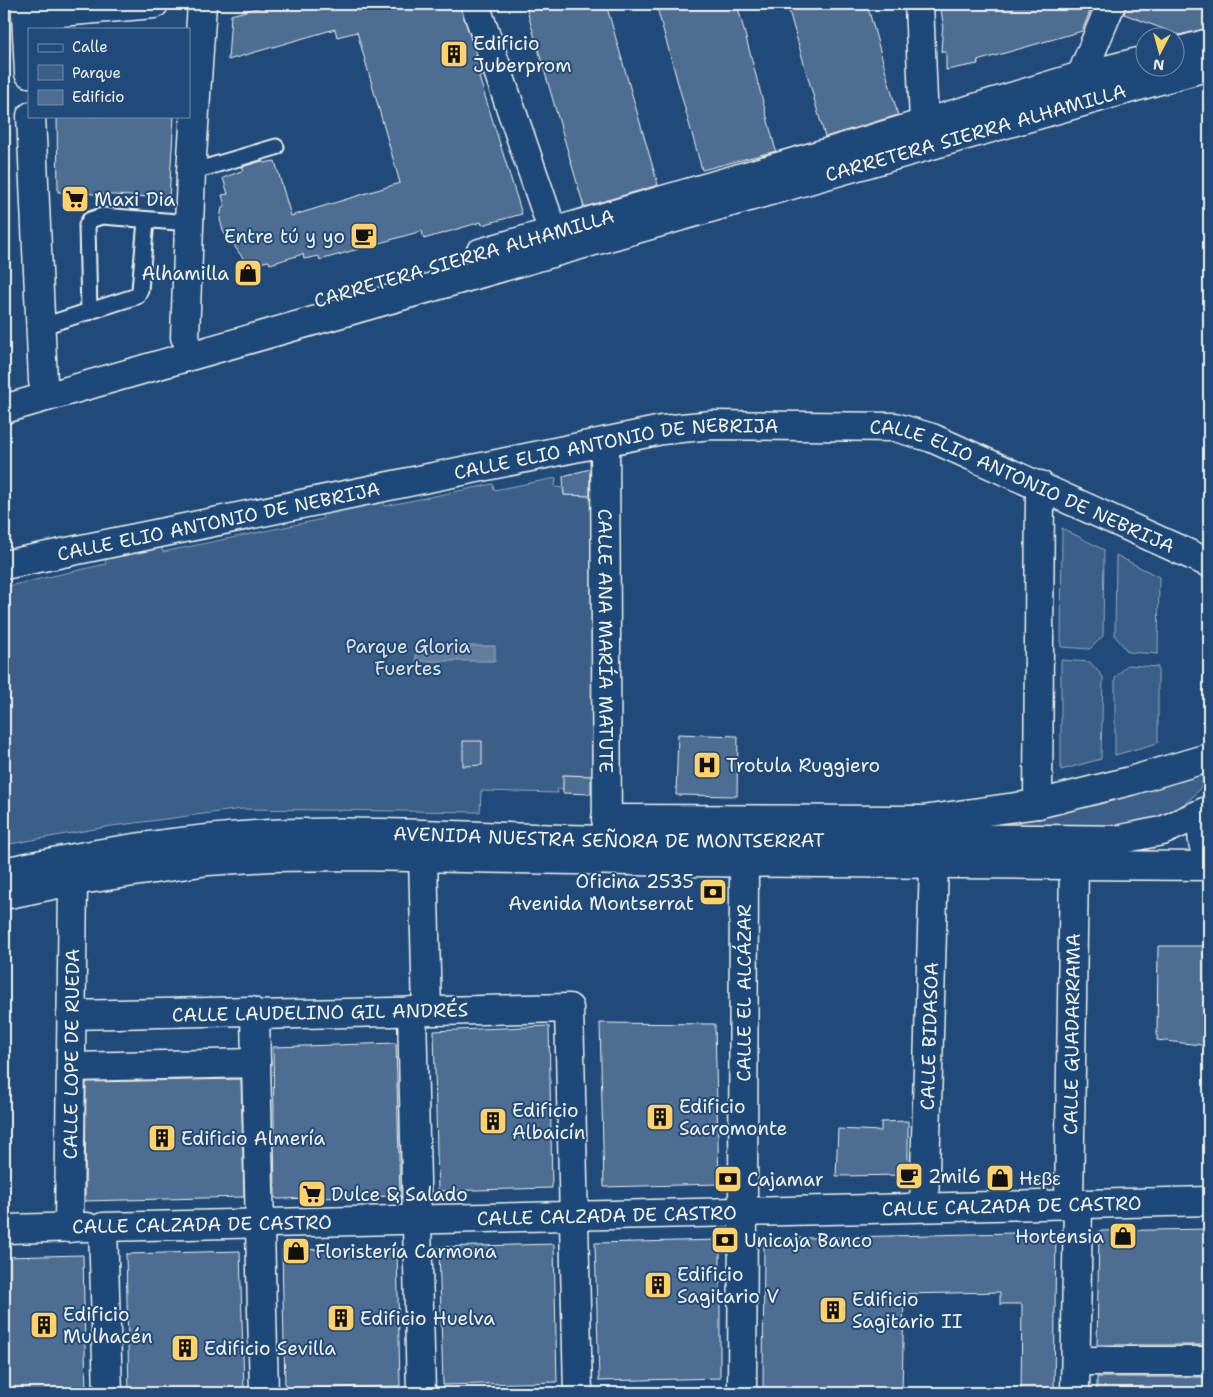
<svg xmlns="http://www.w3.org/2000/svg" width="1213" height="1397" font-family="'Shantell Sans',sans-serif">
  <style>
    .green { fill: #3a5f88; stroke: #97a8b8 }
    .water { fill: #627e9d; stroke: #9cacbb }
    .building { fill: #4d6e92; stroke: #f4f1e8 }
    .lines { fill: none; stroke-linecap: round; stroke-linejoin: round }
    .lane-casing { stroke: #f4f1e8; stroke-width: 19 }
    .street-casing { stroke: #f4f1e8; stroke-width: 31 }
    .secondary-casing { stroke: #f4f1e8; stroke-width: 31 }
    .primary-casing { stroke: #f4f1e8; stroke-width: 31 }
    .lane { stroke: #1f4a7a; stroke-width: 15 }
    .street { stroke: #1f4a7a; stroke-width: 28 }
    .secondary { stroke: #1f4a7a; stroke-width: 28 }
    .primary { stroke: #1f4a7a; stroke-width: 28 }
    .labels { text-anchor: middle; stroke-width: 4; stroke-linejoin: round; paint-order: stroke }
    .poi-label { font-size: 19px; fill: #f4f1e8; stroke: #1f4a7a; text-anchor: start }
    .street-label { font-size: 19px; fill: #f4f1e8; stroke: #1f4a7a }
    .park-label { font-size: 19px; fill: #e1e2de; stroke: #1f4a7a }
  </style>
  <rect width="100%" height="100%" fill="#1f4a7a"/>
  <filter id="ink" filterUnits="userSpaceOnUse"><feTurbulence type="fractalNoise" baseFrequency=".02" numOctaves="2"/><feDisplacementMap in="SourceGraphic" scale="10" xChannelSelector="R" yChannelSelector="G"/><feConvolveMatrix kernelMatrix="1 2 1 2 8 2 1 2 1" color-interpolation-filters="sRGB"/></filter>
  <g filter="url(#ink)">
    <g class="green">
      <polygon points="556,478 555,487 563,488 564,495 599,496 592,536 592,748 601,749 595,776 564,775 563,789 557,789 558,793 481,791 480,812 242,809 112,826 4,845 4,587 106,564 104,557 161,545 163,552 323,519 321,512 382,499 385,506 493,484 494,490"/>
      <polygon points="1062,528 1104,550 1103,636 1090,649 1061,647"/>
      <polygon points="1116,555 1159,577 1158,654 1128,652 1115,636"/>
      <polygon points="1061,660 1090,662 1103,677 1101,759 1061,770"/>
      <polygon points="1127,665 1158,667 1158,743 1115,755 1115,678"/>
      <path d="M 1203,771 C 1210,799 1158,819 1137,825 L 1021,826 L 1020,817 Z"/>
    </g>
    <rect class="water" x="416" y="646" width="79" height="15"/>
    <g class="building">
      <polygon points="271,4 460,4 483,76 479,77 522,214 482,225 481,222 424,239 422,231 320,260 319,256 304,259 303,254 270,264 269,261 248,265 235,247 234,240 229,240 223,231 220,219 222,207 225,206 222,195 228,194 223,178 244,170 242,167 262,161 263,163 275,161 291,216 400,183 357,32 337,37 335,29 228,60 231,15"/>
      <polygon points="525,4 606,4 658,185 584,207"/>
      <polygon points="656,4 737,4 776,151 702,170"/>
      <polygon points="787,4 867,4 898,115 825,137"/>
      <polygon points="940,4 1093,4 1082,31 977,61 978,64 946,70 946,52 941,52 943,22"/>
      <polygon points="1126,4 1209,4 1209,28 1179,35 1124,14"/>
      <polygon points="57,116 174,116 169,198 58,192"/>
      <polygon points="590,469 590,496 564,495 563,476"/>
      <polygon points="678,734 738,736 737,796 676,795"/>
      <polygon points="463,741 482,741 482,765 463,766"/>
      <polygon points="563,775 591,776 591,794 563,793"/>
      <polygon points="1158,946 1209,946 1209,1046 1157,1040"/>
      <polygon points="600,1023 715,1024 719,1184 604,1187"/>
      <polygon points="549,1026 552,1188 438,1191 434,1031"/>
      <polygon points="396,1043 400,1196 277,1199 275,1197 273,1047"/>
      <polygon points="241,1079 244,1197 85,1201 86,1082"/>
      <polygon points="908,1121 908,1175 836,1176 838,1129 881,1131 881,1122"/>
      <polygon points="1209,1229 1209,1345 1097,1345 1099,1231"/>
      <polygon points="1056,1232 1054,1393 1021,1393 1022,1304 1000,1304 1000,1292 904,1294 902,1393 763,1393 764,1239"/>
      <polygon points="720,1240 720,1378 599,1381 595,1243"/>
      <polygon points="554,1244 557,1382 443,1385 439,1247"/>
      <polygon points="397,1248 400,1386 285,1389 282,1250"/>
      <polygon points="240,1251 244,1389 129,1392 126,1254"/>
      <polygon points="83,1255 86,1393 4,1393 4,1257"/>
      <rect x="1097" y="1377" width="112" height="16"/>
    </g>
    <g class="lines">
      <defs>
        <g id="lane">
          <polyline points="191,172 276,147"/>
          <polyline points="89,312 87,225 90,220 102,216 190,223"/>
          <polyline points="40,327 137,296 140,290 146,220"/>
        </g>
        <g id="street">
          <polyline points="475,4 553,232"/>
          <polyline points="26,15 29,73"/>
          <polyline points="1081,76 1111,4"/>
          <polyline points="31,116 43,381"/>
          <polyline points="185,337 191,172 202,4"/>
          <path id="s1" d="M 605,442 L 607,838"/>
          <path id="s2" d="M 4,565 L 662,430 L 712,425 L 895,427 L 932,438 L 1209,563"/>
          <polyline points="1038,804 1040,485"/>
          <polyline points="606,819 922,820 1038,804 1130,781 1204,759 1209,762"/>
          <polyline points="423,858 427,1011"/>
          <polyline points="412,1011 421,1393"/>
          <polyline points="71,1015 251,1011 255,1015 569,1008 578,1393"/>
          <polyline points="255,1015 256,1063"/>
          <polyline points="71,1067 256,1063 264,1393"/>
          <path id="s3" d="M 1069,1204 L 1074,865"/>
          <path id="s4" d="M 924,1207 L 934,863"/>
          <path id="s5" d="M 743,1212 L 744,863"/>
          <path id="s6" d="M 69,1228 L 73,881"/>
          <polyline points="4,1229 87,1227"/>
          <polyline points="1076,1361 1209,1361"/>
          <polyline points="1075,1393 1078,1204"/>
        </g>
        <g id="secondary">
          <polyline points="25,4 26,15 154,4"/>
          <polyline points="919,4 924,123"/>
          <polyline points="1176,52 1209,43"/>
          <polyline points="480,253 819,155 1081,76 1146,60"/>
          <path id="s7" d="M 4,409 L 1209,66"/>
          <path id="s8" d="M 108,1393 L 103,1227 L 1209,1201"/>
          <polyline points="742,1393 743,1212"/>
        </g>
        <g id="primary">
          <path d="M 1209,812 C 1201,826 1199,843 1209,857"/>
          <path id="s9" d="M 4,872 C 91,853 181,839 270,834 C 382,829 494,838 606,840 C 776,842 947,836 1116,840 L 1162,831 L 1209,810"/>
          <polyline points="4,895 67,882 208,861 270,857 356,856 688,862 1209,866"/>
        </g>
      </defs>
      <use href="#lane" class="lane-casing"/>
      <use href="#street" class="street-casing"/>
      <use href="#secondary" class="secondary-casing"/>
      <use href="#primary" class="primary-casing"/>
      <use href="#lane" class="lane"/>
      <use href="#street" class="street"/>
      <use href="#secondary" class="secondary"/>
      <use href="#primary" class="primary"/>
    </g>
  </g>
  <defs>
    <symbol id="building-square" viewBox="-11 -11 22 22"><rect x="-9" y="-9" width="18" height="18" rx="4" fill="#ffd166" stroke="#1f4a7a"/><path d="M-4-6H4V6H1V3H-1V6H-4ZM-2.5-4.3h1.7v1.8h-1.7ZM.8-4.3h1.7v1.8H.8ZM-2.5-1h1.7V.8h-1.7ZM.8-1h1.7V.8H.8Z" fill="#111"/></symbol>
    <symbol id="supermarket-square" viewBox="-11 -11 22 22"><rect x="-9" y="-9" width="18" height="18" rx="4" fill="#ffd166" stroke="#1f4a7a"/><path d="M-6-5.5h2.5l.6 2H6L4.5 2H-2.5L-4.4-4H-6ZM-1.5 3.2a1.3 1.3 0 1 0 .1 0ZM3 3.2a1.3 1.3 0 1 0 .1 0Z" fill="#111"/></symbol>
    <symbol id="cafe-square" viewBox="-11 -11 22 22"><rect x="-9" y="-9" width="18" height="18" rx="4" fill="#ffd166" stroke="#1f4a7a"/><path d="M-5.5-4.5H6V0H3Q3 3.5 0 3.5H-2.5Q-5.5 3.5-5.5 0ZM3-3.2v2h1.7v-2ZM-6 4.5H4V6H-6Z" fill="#111"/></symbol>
    <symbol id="shop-square" viewBox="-11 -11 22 22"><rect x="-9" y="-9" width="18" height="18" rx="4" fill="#ffd166" stroke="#1f4a7a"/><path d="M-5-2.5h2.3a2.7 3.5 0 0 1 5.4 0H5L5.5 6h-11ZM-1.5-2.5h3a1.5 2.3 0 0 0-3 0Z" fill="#111"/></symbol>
    <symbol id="hospital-square" viewBox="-11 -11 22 22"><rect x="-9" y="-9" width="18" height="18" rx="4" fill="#ffd166" stroke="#1f4a7a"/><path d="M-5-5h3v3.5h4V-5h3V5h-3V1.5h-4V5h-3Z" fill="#111"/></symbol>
    <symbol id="bank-square" viewBox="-11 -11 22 22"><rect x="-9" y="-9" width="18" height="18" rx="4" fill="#ffd166" stroke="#1f4a7a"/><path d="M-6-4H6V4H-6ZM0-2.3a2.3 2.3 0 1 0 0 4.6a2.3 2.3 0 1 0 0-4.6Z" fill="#111"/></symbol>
  </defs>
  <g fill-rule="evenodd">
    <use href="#building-square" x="438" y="38" width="32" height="32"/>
    <use href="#supermarket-square" x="59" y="183" width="32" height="32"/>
    <use href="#cafe-square" x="348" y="220" width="32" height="32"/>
    <use href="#shop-square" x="232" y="257" width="32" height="32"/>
    <use href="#hospital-square" x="691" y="749" width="32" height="32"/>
    <use href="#bank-square" x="697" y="876" width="32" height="32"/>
    <use href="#building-square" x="644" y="1101" width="32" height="32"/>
    <use href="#building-square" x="477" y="1105" width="32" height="32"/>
    <use href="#building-square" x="146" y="1122" width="32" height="32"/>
    <use href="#cafe-square" x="893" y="1160" width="32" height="32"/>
    <use href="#shop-square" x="984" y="1162" width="32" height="32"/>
    <use href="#bank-square" x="712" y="1163" width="32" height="32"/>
    <use href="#supermarket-square" x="296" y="1178" width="32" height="32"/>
    <use href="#shop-square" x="1107" y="1220" width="32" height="32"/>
    <use href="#bank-square" x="709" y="1224" width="32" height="32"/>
    <use href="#shop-square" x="280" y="1235" width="32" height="32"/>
    <use href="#building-square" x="642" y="1269" width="32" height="32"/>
    <use href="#building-square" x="817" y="1294" width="32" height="32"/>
    <use href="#building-square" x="325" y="1302" width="32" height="32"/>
    <use href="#building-square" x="28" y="1309" width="32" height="32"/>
    <use href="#building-square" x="169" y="1332" width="32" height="32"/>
  </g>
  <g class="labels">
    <g class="poi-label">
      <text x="473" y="50">Edificio<tspan x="473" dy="22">Juberprom</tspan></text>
      <text x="94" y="206">Maxi Dia</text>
      <text x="345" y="243" text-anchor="end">Entre tú y yo</text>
      <text x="229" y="280" text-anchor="end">Alhamilla</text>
      <text x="726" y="772">Trotula Ruggiero</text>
      <text x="694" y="888" text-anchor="end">Oficina 2535<tspan x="694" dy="22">Avenida Montserrat</tspan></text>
      <text x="679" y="1113">Edificio<tspan x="679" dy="22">Sacromonte</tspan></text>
      <text x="512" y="1117">Edificio<tspan x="512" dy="22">Albaicín</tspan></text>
      <text x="181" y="1145">Edificio Almería</text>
      <text x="928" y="1183">2mil6</text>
      <text x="1019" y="1185">Hεβε</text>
      <text x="747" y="1186">Cajamar</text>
      <text x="331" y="1201">Dulce &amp; Salado</text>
      <text x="1104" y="1243" text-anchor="end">Hortensia</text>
      <text x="744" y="1247">Unicaja Banco</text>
      <text x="315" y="1258">Floristería Carmona</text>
      <text x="677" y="1281">Edificio<tspan x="677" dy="22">Sagitario V</tspan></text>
      <text x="852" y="1306">Edificio<tspan x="852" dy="22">Sagitario II</tspan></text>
      <text x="63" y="1321">Edificio<tspan x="63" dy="22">Mulhacén</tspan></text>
      <text x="360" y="1325">Edificio Huelva</text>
      <text x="204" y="1355">Edificio Sevilla</text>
    </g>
    <g class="street-label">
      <text dy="7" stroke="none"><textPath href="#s7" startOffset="1010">CARRETERA SIERRA ALHAMILLA</textPath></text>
      <text transform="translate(464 258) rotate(-16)" y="7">CARRETERA SIERRA ALHAMILLA</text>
      <text dy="7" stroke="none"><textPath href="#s2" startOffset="624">CALLE ELIO ANTONIO DE NEBRIJA</textPath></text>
      <text dy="7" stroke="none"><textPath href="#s2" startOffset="1044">CALLE ELIO ANTONIO DE NEBRIJA</textPath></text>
      <text dy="7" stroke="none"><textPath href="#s2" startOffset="219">CALLE ELIO ANTONIO DE NEBRIJA</textPath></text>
      <text dy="7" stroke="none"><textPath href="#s1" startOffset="199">CALLE ANA MARÍA MATUTE</textPath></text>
      <text dy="7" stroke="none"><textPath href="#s9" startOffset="608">AVENIDA NUESTRA SEÑORA DE MONTSERRAT</textPath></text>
      <text dy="7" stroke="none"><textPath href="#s5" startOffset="219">CALLE EL ALCÁZAR</textPath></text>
      <text transform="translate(320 1012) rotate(-1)" y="7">CALLE LAUDELINO GIL ANDRÉS</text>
      <text dy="7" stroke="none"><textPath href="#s4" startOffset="171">CALLE BIDASOA</textPath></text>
      <text dy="7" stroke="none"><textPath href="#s3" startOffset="170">CALLE GUADARRAMA</textPath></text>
      <text dy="7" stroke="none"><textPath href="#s6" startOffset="174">CALLE LOPE DE RUEDA</textPath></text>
      <text dy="7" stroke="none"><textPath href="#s8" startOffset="1075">CALLE CALZADA DE CASTRO</textPath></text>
      <text dy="7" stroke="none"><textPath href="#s8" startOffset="670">CALLE CALZADA DE CASTRO</textPath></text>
      <text transform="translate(202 1224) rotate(-1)" y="7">CALLE CALZADA DE CASTRO</text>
    </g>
    <g class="park-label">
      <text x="408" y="653">Parque Gloria<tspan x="408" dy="22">Fuertes</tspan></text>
    </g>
  </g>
  <rect width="1213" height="1397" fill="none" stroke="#1f4a7a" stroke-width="20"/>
  <rect x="10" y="10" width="1193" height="1377" fill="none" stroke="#f4f1e8" stroke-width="2" filter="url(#ink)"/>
  <rect x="28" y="28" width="162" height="90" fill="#1f4a7a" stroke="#748da6"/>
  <rect x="38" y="44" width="25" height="8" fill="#1f4a7a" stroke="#748da6"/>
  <text x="72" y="52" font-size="15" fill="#f4f1e8">Calle</text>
  <rect x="38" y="65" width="25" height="15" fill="#3a5f88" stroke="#748da6"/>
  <text x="72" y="78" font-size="15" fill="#f4f1e8">Parque</text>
  <rect x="38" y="90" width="25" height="15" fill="#4d6e92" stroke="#748da6"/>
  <text x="72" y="102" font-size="15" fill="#f4f1e8">Edificio</text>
  <g transform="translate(1160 52) rotate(186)"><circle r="24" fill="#1f4a7a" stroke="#748da6"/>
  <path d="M0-4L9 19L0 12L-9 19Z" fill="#ffd166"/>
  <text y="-8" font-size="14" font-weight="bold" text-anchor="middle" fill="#f4f1e8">N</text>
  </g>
</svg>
